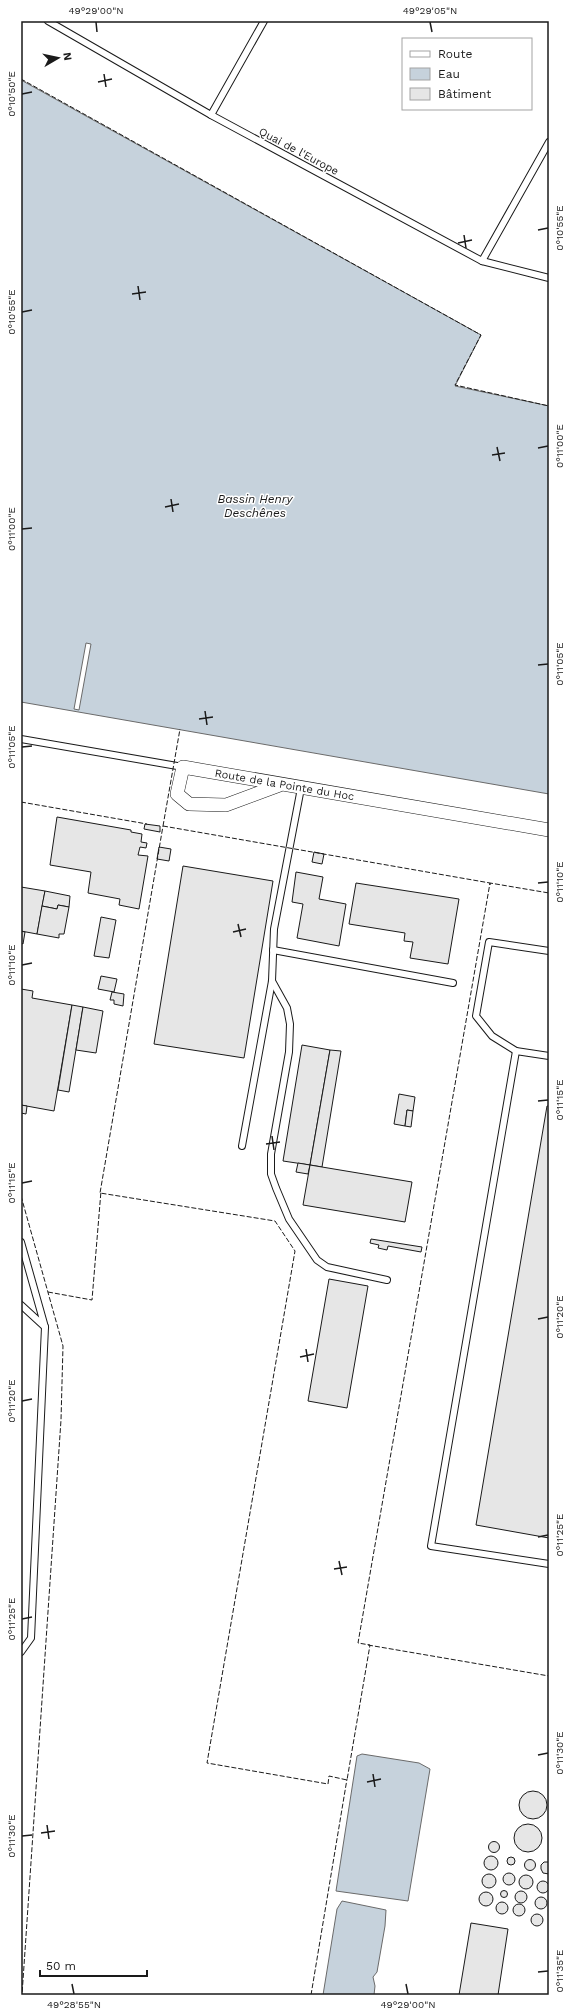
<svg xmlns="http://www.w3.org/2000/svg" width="570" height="2016" font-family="'Work Sans',sans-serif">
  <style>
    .water { fill: #c6d2dc; stroke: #6a6a6a }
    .pier { fill: #fff; stroke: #6a6a6a }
    .building { fill: #e6e6e6; stroke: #1a1a1a }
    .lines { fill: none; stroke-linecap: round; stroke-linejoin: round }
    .lane-casing { stroke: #1a1a1a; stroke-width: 8 }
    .street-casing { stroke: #1a1a1a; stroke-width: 14 }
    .lane { stroke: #fff; stroke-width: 6 }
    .street { stroke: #fff; stroke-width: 13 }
    .fence { stroke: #1a1a1a; stroke-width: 1; stroke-dasharray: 5 2; stroke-linecap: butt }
    .ticks { fill: none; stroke: #1a1a1a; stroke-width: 1.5 }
    .labels { text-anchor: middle; stroke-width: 3; stroke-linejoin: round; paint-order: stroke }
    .street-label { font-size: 11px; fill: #1a1a1a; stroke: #fff }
    .water-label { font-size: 12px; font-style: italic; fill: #1a1a1a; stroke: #fff }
    .neatline { fill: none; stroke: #1a1a1a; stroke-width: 1.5 }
    .ticks-label { font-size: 10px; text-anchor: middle; fill: #1a1a1a }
  </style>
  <rect width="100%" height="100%" fill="#fff"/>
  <g class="water">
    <polygon points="21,80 481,335 455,386 549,406 549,794 21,702"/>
    <polygon points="362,1754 419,1763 430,1769 408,1901 336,1891 357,1756"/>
    <polygon points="342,1901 386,1910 385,1926 377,1972 373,1977 375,1986 374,1995 323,1995 337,1909"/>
  </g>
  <polygon class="pier" points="86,643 91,644 79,710 74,709"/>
  <g class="building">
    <polygon points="57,817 131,830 131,832 142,834 141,842 147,843 146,848 140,847 138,855 148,856 139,909 119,905 120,899 88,893 91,872 50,865"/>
    <polygon points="145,824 160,826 160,832 144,829"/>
    <polygon points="159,847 171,849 169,861 157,859"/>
    <polygon points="314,852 324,854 322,864 312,862"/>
    <polygon points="183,866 273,881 244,1058 154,1044"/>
    <polygon points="296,872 323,877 319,899 346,904 339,946 297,938 303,904 292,902"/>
    <polygon points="356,883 459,899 448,964 410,958 413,942 404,941 405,933 349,924"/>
    <polygon points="21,887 45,891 37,934 21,931"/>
    <polygon points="45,891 70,896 69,907 58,905 57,909 42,906"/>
    <polygon points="58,905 69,907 64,934 59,934 59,938 37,934 42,906 57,909"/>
    <polygon points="101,917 116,920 109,958 94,956"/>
    <polygon points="21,931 25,932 23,944 21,943"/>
    <polygon points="101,976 117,979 114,992 98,989"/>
    <polygon points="21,989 33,991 32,998 72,1005 54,1111 21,1105"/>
    <polygon points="112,992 124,994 123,1006 114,1004 114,1000 110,1000"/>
    <polygon points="72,1005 83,1007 69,1092 58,1090"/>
    <polygon points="83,1007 103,1011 96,1053 76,1050"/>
    <polygon points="302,1045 330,1050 310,1165 283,1161"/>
    <polygon points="330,1050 341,1051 322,1167 310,1165"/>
    <polygon points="399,1094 415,1097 413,1111 407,1110 405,1126 394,1124"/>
    <polygon points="21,1105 27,1106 26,1114 21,1113"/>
    <polygon points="547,1106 549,1106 549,1538 476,1525"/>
    <polygon points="407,1110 413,1111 411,1127 405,1126"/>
    <polygon points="298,1163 310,1165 308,1174 296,1172"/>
    <polygon points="310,1165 412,1182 405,1222 303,1205"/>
    <polygon points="371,1239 422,1247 421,1252 388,1246 387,1250 378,1248 379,1245 370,1243"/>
    <polygon points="329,1279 368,1286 347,1408 308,1401"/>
    <circle cx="533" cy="1805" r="14"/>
    <circle cx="528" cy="1838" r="14"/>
    <circle cx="494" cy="1847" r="5.5"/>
    <circle cx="491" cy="1863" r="7"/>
    <circle cx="511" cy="1861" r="4"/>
    <circle cx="530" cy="1865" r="5.5"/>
    <polygon points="544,1862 549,1862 549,1874 543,1873 541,1869 541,1865"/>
    <circle cx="509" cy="1879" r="6"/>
    <circle cx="489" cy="1881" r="7"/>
    <circle cx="526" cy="1882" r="7"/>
    <circle cx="543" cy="1887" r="6"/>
    <circle cx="504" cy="1894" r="3.5"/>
    <circle cx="521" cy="1897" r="6"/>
    <circle cx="486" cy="1899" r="7"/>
    <circle cx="541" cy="1903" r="6"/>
    <circle cx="502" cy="1908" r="6"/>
    <circle cx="519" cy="1910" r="6"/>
    <circle cx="537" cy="1920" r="6"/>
    <polygon points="471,1923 508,1929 498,1995 500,1995 459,1995"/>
  </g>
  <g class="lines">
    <defs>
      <g id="lane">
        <polyline points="48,21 211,115 482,261 549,278"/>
        <polyline points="211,115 264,21"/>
        <polyline points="482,261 549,142"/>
        <polyline points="21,739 183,767"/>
        <polyline points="273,950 453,983"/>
        <polyline points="272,981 287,1008 290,1024 289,1052 271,1154 271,1174 276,1188 289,1219 317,1260 327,1267 387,1280"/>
        <polyline points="516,1051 492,1036 476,1016 489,942 549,951"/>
        <polyline points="549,1056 516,1051 431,1546 549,1564"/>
        <polyline points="242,1146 272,981 274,929 301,788"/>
        <polyline points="21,1242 45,1327 21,1305"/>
        <polyline points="21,1652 31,1638 45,1327"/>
      </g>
      <g id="street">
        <path id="s1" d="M 280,785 L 226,805 L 189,804 L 177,794 L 183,767 L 549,830"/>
      </g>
    </defs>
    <use href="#lane" class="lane-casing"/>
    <use href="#street" class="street-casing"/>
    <use href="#lane" class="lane"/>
    <use href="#street" class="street"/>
    <g class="fence">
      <polyline points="21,79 481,335 455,385 549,406"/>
      <polyline points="21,802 147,824"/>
      <polygon points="163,826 490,883 358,1643 370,1645 347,1780 329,1776 328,1784 207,1763 295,1251 275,1221 100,1193"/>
      <polyline points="163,826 180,729"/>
      <polyline points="490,885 490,883 549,893"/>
      <polyline points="21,1196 63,1346 61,1420 22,1995"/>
      <polyline points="48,1292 92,1300 101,1191"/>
      <polyline points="368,1645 549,1676"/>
      <polyline points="311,1995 347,1779"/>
    </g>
  </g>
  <path class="ticks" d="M 96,22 L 97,32M 430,22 L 432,32M 104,74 L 106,87M 98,82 L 112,79M 22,94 L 32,92M 538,230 L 548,228M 464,235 L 466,248M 458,243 L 472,240M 138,286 L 140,300M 132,294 L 146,292M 22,312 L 32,310M 497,447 L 500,461M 538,448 L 548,446M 492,455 L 505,453M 171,499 L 173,512M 165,507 L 179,504M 22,529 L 32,528M 538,665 L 548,664M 205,711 L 207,725M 199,719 L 213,717M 22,747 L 32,746M 538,883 L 548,882M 238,924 L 241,937M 233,932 L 246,929M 22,965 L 32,963M 538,1101 L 548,1100M 272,1136 L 274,1150M 266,1144 L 280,1142M 22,1183 L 32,1181M 538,1319 L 548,1317M 306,1349 L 308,1362M 300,1357 L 314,1354M 22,1401 L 32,1399M 538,1537 L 548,1535M 339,1561 L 342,1575M 334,1569 L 347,1567M 22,1619 L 32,1617M 538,1755 L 548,1753M 373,1774 L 375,1787M 367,1782 L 381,1779M 47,1825 L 49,1839M 41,1833 L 55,1831M 22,1836 L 32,1835M 538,1972 L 548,1971M 72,1984 L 74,1994M 406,1984 L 408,1994"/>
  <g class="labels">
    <g class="street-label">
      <text transform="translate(299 151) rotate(28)" y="4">Quai de l'Europe</text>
      <text dy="4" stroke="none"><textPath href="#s1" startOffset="241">Route de la Pointe du Hoc</textPath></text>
    </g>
    <g class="water-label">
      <text x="255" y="503">Bassin Henry<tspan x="255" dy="14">Deschênes</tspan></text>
    </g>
  </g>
  <rect width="570" height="2016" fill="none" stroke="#ffffff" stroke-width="44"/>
  <rect x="402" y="38" width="130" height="72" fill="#ffffff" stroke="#a3a3a3"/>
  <rect x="410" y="51" width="20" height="6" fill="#ffffff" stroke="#a3a3a3"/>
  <text x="438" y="58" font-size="12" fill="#1a1a1a">Route</text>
  <rect x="410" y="68" width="20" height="12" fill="#c6d2dc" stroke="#a3a3a3"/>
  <text x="438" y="78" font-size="12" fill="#1a1a1a">Eau</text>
  <rect x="410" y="88" width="20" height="12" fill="#e6e6e6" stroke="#a3a3a3"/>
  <text x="438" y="98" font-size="12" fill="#1a1a1a">Bâtiment</text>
  <g transform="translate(58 58) rotate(81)" stroke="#ffffff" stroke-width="3" paint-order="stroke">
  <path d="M0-3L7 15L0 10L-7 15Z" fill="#1a1a1a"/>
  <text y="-6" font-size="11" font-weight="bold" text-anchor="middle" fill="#1a1a1a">N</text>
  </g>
  <path d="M40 1970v6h107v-6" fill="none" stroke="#1a1a1a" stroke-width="2"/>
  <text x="46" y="1970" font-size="12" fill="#1a1a1a" stroke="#ffffff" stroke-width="3" paint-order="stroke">50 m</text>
  <rect x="22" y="22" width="526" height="1972" class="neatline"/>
  <g class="ticks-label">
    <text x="96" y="14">49°29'00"N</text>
    <text x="430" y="14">49°29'05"N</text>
    <text transform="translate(11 94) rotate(-90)" y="4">0°10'50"E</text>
    <text transform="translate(559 228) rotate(-90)" y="4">0°10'55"E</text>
    <text transform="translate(11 312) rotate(-90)" y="4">0°10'55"E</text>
    <text transform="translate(559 446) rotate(-90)" y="4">0°11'00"E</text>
    <text transform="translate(11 529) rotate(-90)" y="4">0°11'00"E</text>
    <text transform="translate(559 664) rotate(-90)" y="4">0°11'05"E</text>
    <text transform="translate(11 747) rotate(-90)" y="4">0°11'05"E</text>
    <text transform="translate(559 882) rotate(-90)" y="4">0°11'10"E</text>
    <text transform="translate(11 965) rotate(-90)" y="4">0°11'10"E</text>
    <text transform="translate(559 1100) rotate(-90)" y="4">0°11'15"E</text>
    <text transform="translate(11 1183) rotate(-90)" y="4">0°11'15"E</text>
    <text transform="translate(559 1317) rotate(-90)" y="4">0°11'20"E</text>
    <text transform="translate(11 1401) rotate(-90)" y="4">0°11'20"E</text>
    <text transform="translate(559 1535) rotate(-90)" y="4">0°11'25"E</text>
    <text transform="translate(11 1619) rotate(-90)" y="4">0°11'25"E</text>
    <text transform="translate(559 1753) rotate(-90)" y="4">0°11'30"E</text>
    <text transform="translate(11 1836) rotate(-90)" y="4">0°11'30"E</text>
    <text transform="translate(559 1971) rotate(-90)" y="4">0°11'35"E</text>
    <text x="74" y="2008">49°28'55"N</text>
    <text x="408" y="2008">49°29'00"N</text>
  </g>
</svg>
